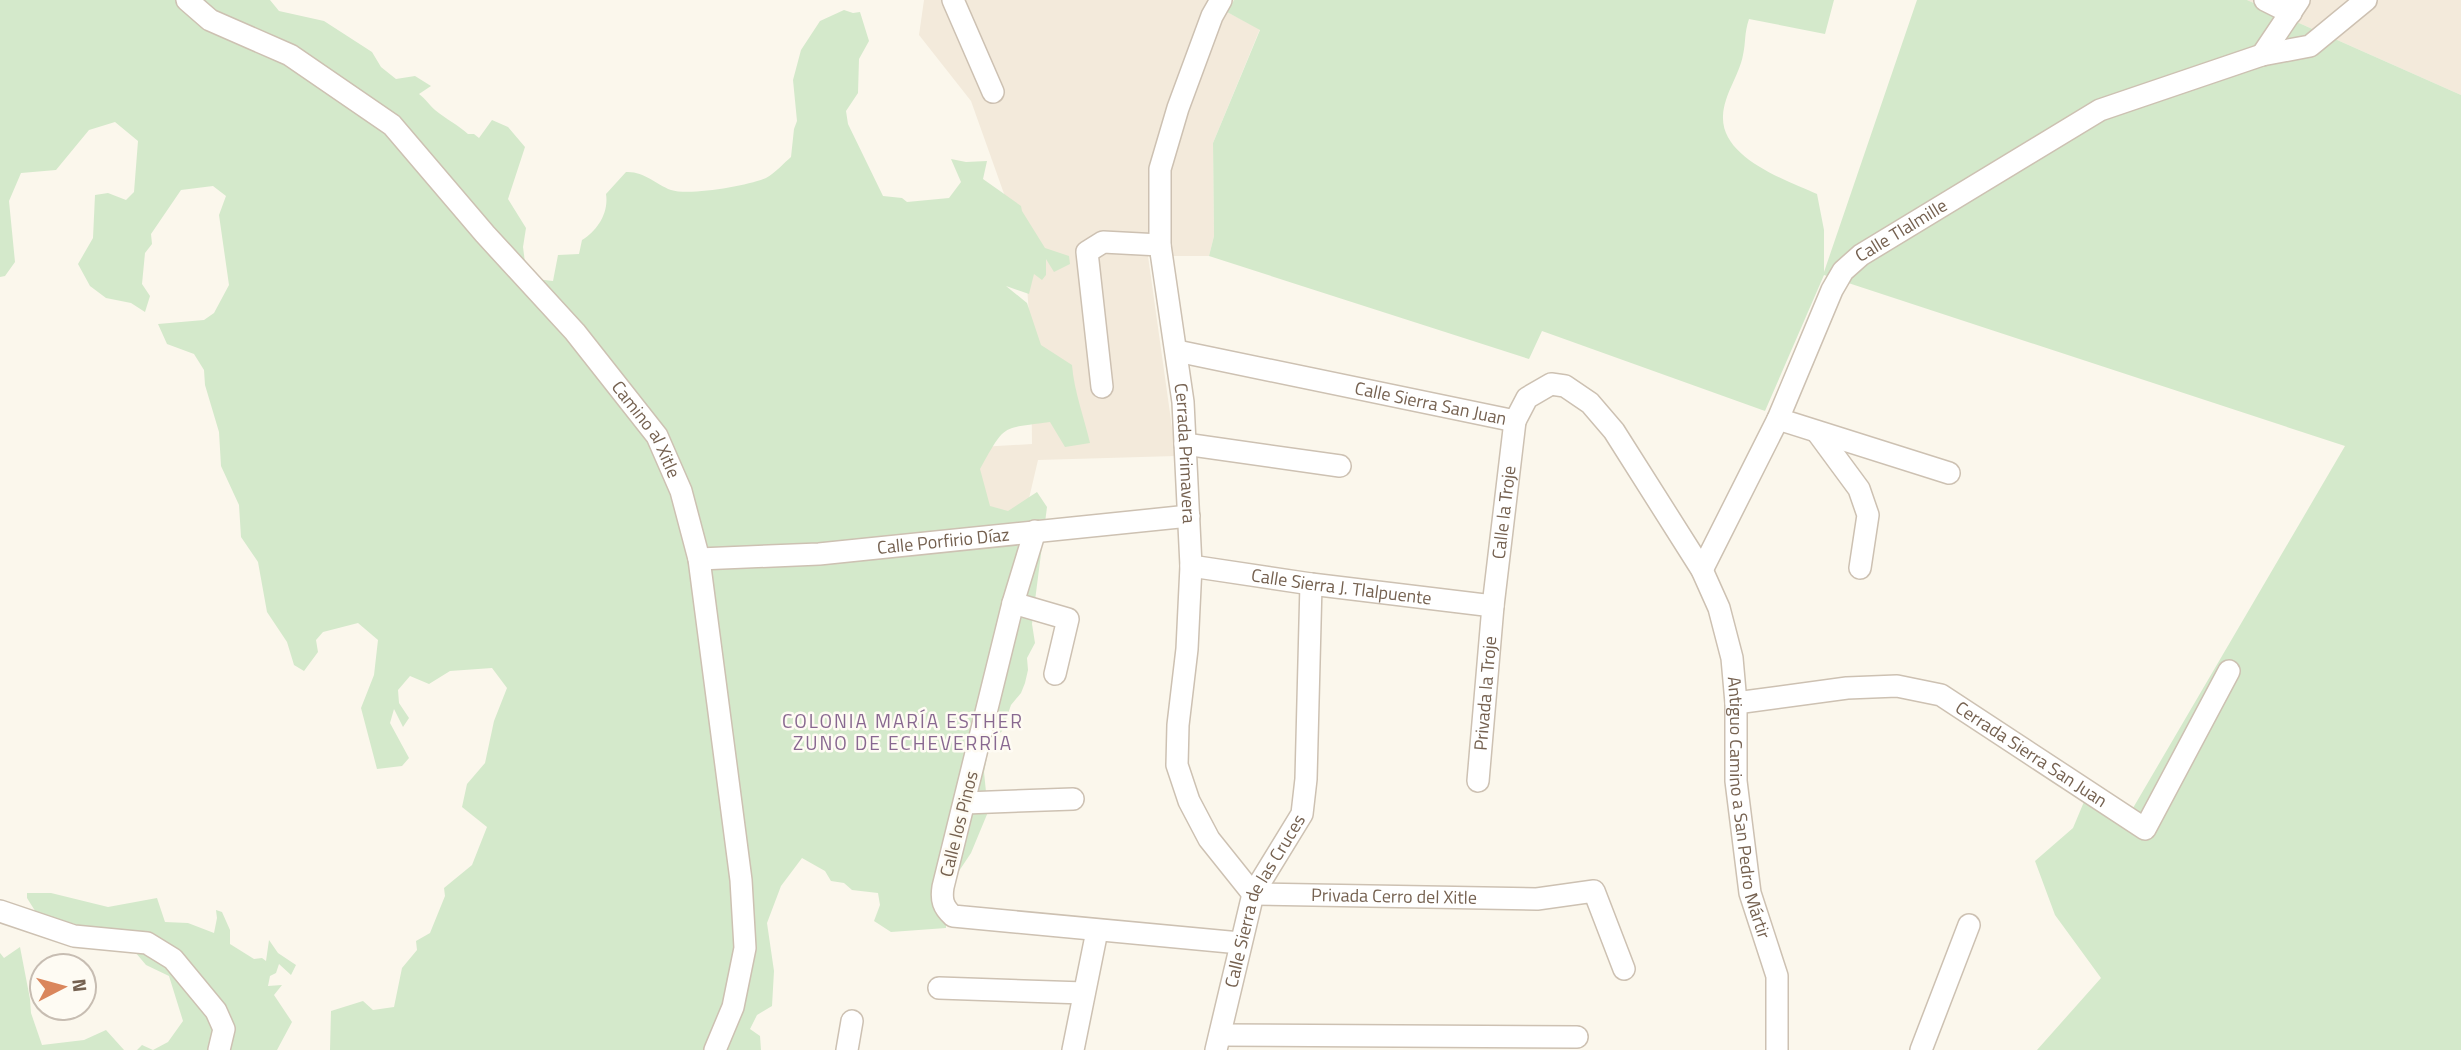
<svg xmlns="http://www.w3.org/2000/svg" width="2461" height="1050" font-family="'Titillium Web',sans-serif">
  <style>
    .residential { fill: #f3eadb }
    .green { fill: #d4e9cb }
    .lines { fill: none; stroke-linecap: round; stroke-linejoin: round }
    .minor-casing { stroke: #cdc1b2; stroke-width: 24 }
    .minor { stroke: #fff; stroke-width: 21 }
    .labels { text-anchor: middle; stroke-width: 5; stroke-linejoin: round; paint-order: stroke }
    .street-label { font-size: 18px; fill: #756150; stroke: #fefbf3 }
    .neighbourhood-label { font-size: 19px; letter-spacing: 2px; fill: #886890; stroke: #fefbf3 }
  </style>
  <rect width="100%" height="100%" fill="#fbf7ec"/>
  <g class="residential">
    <polygon points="924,0 1234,0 1227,12 1260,29 1213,143 1214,236 1209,256 1148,256 1176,456 1038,460 1023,524 943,530 946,449 1032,444 1031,345 1027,286 1008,205 971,101 919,35"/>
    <polygon points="2247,0 2461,0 2461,95"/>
  </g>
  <g class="green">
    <path d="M 0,0 L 270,0 L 279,11 L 324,21 L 372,52 L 381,67 L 396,79 L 415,76 L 431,86 L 419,94 C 426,99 429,105 435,110 C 446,119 458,125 468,134 L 474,134 L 479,138 L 492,120 L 508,127 L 525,147 L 508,199 L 526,228 L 523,247 L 527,278 L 553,281 L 558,255 L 579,254 L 582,240 C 597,231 609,213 606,194 L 626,172 C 644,171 655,184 671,190 C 689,196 748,186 766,178 C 775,173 784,163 791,157 L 794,129 L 797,121 L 793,80 L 801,50 L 820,21 L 844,10 L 853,13 L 860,12 L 869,41 L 859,59 L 858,93 L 846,111 L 848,124 L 883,196 L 902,198 L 907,202 L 949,198 L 961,182 L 951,159 L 966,162 L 987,161 L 983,179 L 1021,206 L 1022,211 L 1045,248 L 1069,256 L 1070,264 L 1054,272 L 1046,259 L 1046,275 L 1042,280 L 1034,274 L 1029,294 L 1006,286 L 1027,303 L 1041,345 L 1072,365 C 1074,391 1084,417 1090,443 L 1065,447 L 1050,422 C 1000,429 1006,423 980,469 L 990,506 L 1008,511 L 1037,492 L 1047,507 L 1032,624 L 1035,643 L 1027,658 L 1028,670 L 1025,683 L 1021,693 L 1011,705 L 1002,731 L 989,747 L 984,772 L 988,812 L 971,853 L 947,889 L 946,928 L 891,932 L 874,921 L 880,905 L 878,893 L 852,890 L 844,883 L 831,881 L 825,871 L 802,858 L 781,886 L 767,923 L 774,971 L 772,1006 L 757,1015 L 750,1029 L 760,1036 L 761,1050 L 330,1050 L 331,1011 L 363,1001 L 373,1010 L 394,1007 L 402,968 L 417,950 L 416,941 L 430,933 L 445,896 L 444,888 L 472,865 L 487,827 L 462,807 L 467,784 L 485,763 L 494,721 L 507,688 L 492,668 L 450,671 L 429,684 L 410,676 L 398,690 L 399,703 L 409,718 L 403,727 L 394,709 L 390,723 L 409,758 L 402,766 L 377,769 L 361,708 L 374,675 L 378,640 L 358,623 L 323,632 L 316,640 L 318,652 L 304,671 L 294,665 L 287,642 L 267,612 L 258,562 L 241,537 L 239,505 L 221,466 L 219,432 L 205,385 L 204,370 L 194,354 L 167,344 L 158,324 L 204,320 L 214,313 L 229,285 L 219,215 L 226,196 L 213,186 L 181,190 L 151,234 L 152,244 L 145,253 L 142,284 L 150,296 L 145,312 L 131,303 L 106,298 L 90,286 L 78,264 L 93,238 L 95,195 L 108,193 L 126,200 L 134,192 L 138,141 L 115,122 L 89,130 L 56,170 L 21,173 L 9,201 L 15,262 L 5,276 L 0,277 Z"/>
    <path d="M 1234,0 L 1834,0 L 1825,34 L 1749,19 C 1744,34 1746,42 1743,55 C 1739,76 1724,94 1723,116 C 1721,158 1786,180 1817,194 L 1824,230 L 1824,272 L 1917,0 L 2247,0 L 2461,95 L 2461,1050 L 2037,1050 L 2101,978 L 2055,915 L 2035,861 L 2073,828 L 2086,797 L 2126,820 L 2345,446 L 1824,275 L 1765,411 L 1542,331 L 1529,359 L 1209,256 L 1214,236 L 1213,143 L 1260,30 L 1227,12 Z"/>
    <polygon points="27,893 51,893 108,907 157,898 165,922 188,923 214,933 217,918 216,910 222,912 230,930 230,944 254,959 262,958 266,961 269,940 278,953 296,965 291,975 279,964 276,973 270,976 268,986 282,985 274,995 292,1022 277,1050 137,1050 142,1045 153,1050 168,1042 183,1021 169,976 146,965 130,946 94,931 72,923 42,922 27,898"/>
    <polygon points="20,947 30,999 31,1013 42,1045 84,1040 106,1030 124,1050 0,1050 0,953 4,958"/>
  </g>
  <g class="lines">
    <defs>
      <g id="minor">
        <path id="s1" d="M 187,0 L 210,20 L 290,55 L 392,125 L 485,234 L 575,332 L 657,436 L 681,491 L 699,559 L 741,880 L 745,948 L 733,1007 L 715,1050"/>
        <polyline points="953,0 993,92"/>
        <path id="s2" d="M 1221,0 L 1212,16 L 1178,108 L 1160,169 L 1160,245 L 1183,402 L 1191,566 L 1187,649 L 1178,725 L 1177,765 L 1189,801 L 1209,839 L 1253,894 L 1537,899 L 1594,891 L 1624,969"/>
        <polyline points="2265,0 2291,13"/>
        <polyline points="2262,55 2299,0"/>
        <path id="s3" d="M 1177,351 L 1515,421 L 1527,398 L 1551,384 L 1565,386 L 1590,403 L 1614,431 L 1702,570 L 1719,608 L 1732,658 L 1736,703 L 1736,781 L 1750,893 L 1777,976 L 1777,1050"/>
        <polyline points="1102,387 1087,252 1103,242 1160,245"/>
        <polyline points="1778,419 1949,473"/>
        <polyline points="1817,432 1859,489 1868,515 1860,568"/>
        <polyline points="1185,444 1340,466"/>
        <path d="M 1035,531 L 1013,603 L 943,887 C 941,900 943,907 953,916 L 1240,943"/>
        <path id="s4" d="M 699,559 L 819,554 L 1189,516"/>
        <path id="s5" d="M 1191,566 L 1311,584 L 1493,606"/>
        <path id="s6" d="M 1702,570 L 1778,419 L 1832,290 L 1843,271 L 1861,255 L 2100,110 L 2262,55 L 2310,46 L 2366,0"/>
        <polyline points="1013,603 1068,619 1055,674"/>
        <path id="s7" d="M 1736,703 L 1847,688 L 1897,686 L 1941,695 L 2145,829 L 2229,671"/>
        <path id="s8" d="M 1478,781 L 1493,606 L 1515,421"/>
        <polyline points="965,803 1073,799"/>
        <polyline points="0,911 74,936 147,943 173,959 216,1011 224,1029 219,1050"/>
        <polyline points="939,988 1084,993"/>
        <polyline points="1220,1035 1577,1037"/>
        <polyline points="847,1050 852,1021"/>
        <polyline points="1073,1050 1097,931"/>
        <path id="s9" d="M 1216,1050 L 1253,894 L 1302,814 L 1306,779 L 1311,584"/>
        <polyline points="1921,1050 1969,925"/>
      </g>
    </defs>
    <use href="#minor" class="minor-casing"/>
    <use href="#minor" class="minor"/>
  </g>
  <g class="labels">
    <g class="street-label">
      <text dy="6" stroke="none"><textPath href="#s6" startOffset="402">Calle Tlalmille</textPath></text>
      <text dy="6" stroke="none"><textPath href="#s3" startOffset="259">Calle Sierra San Juan</textPath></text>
      <text dy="6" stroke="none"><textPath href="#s1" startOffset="639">Camino al Xitle</textPath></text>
      <text dy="6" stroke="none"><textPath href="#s2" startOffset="466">Cerrada Primavera</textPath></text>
      <text dy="6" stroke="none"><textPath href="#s8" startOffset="270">Calle la Troje</textPath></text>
      <text dy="6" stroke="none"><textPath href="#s4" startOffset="245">Calle Porfirio Díaz</textPath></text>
      <text dy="6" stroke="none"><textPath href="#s5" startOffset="152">Calle Sierra J. Tlalpuente</textPath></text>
      <text dy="6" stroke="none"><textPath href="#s8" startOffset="88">Privada la Troje</textPath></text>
      <text dy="6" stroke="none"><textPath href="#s7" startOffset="315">Cerrada Sierra San Juan</textPath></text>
      <text dy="6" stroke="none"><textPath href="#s3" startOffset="889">Antiguo Camino a San Pedro Mártir</textPath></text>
      <text transform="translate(959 824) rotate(-76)" y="6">Calle los Pinos</text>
      <text dy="6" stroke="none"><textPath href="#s2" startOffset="1071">Privada Cerro del Xitle</textPath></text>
      <text dy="6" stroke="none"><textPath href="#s9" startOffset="158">Calle Sierra de las Cruces</textPath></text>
    </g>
    <g class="neighbourhood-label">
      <text x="903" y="728">COLONIA MARÍA ESTHER<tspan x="903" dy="22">ZUNO DE ECHEVERRÍA</tspan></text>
    </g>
  </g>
  <g transform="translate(63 987) rotate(84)"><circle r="33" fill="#fefbf3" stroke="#c7bdb2" stroke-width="2"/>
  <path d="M0-5L12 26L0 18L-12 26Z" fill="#da865c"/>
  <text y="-10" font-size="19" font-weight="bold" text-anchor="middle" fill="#756150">N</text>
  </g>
</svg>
